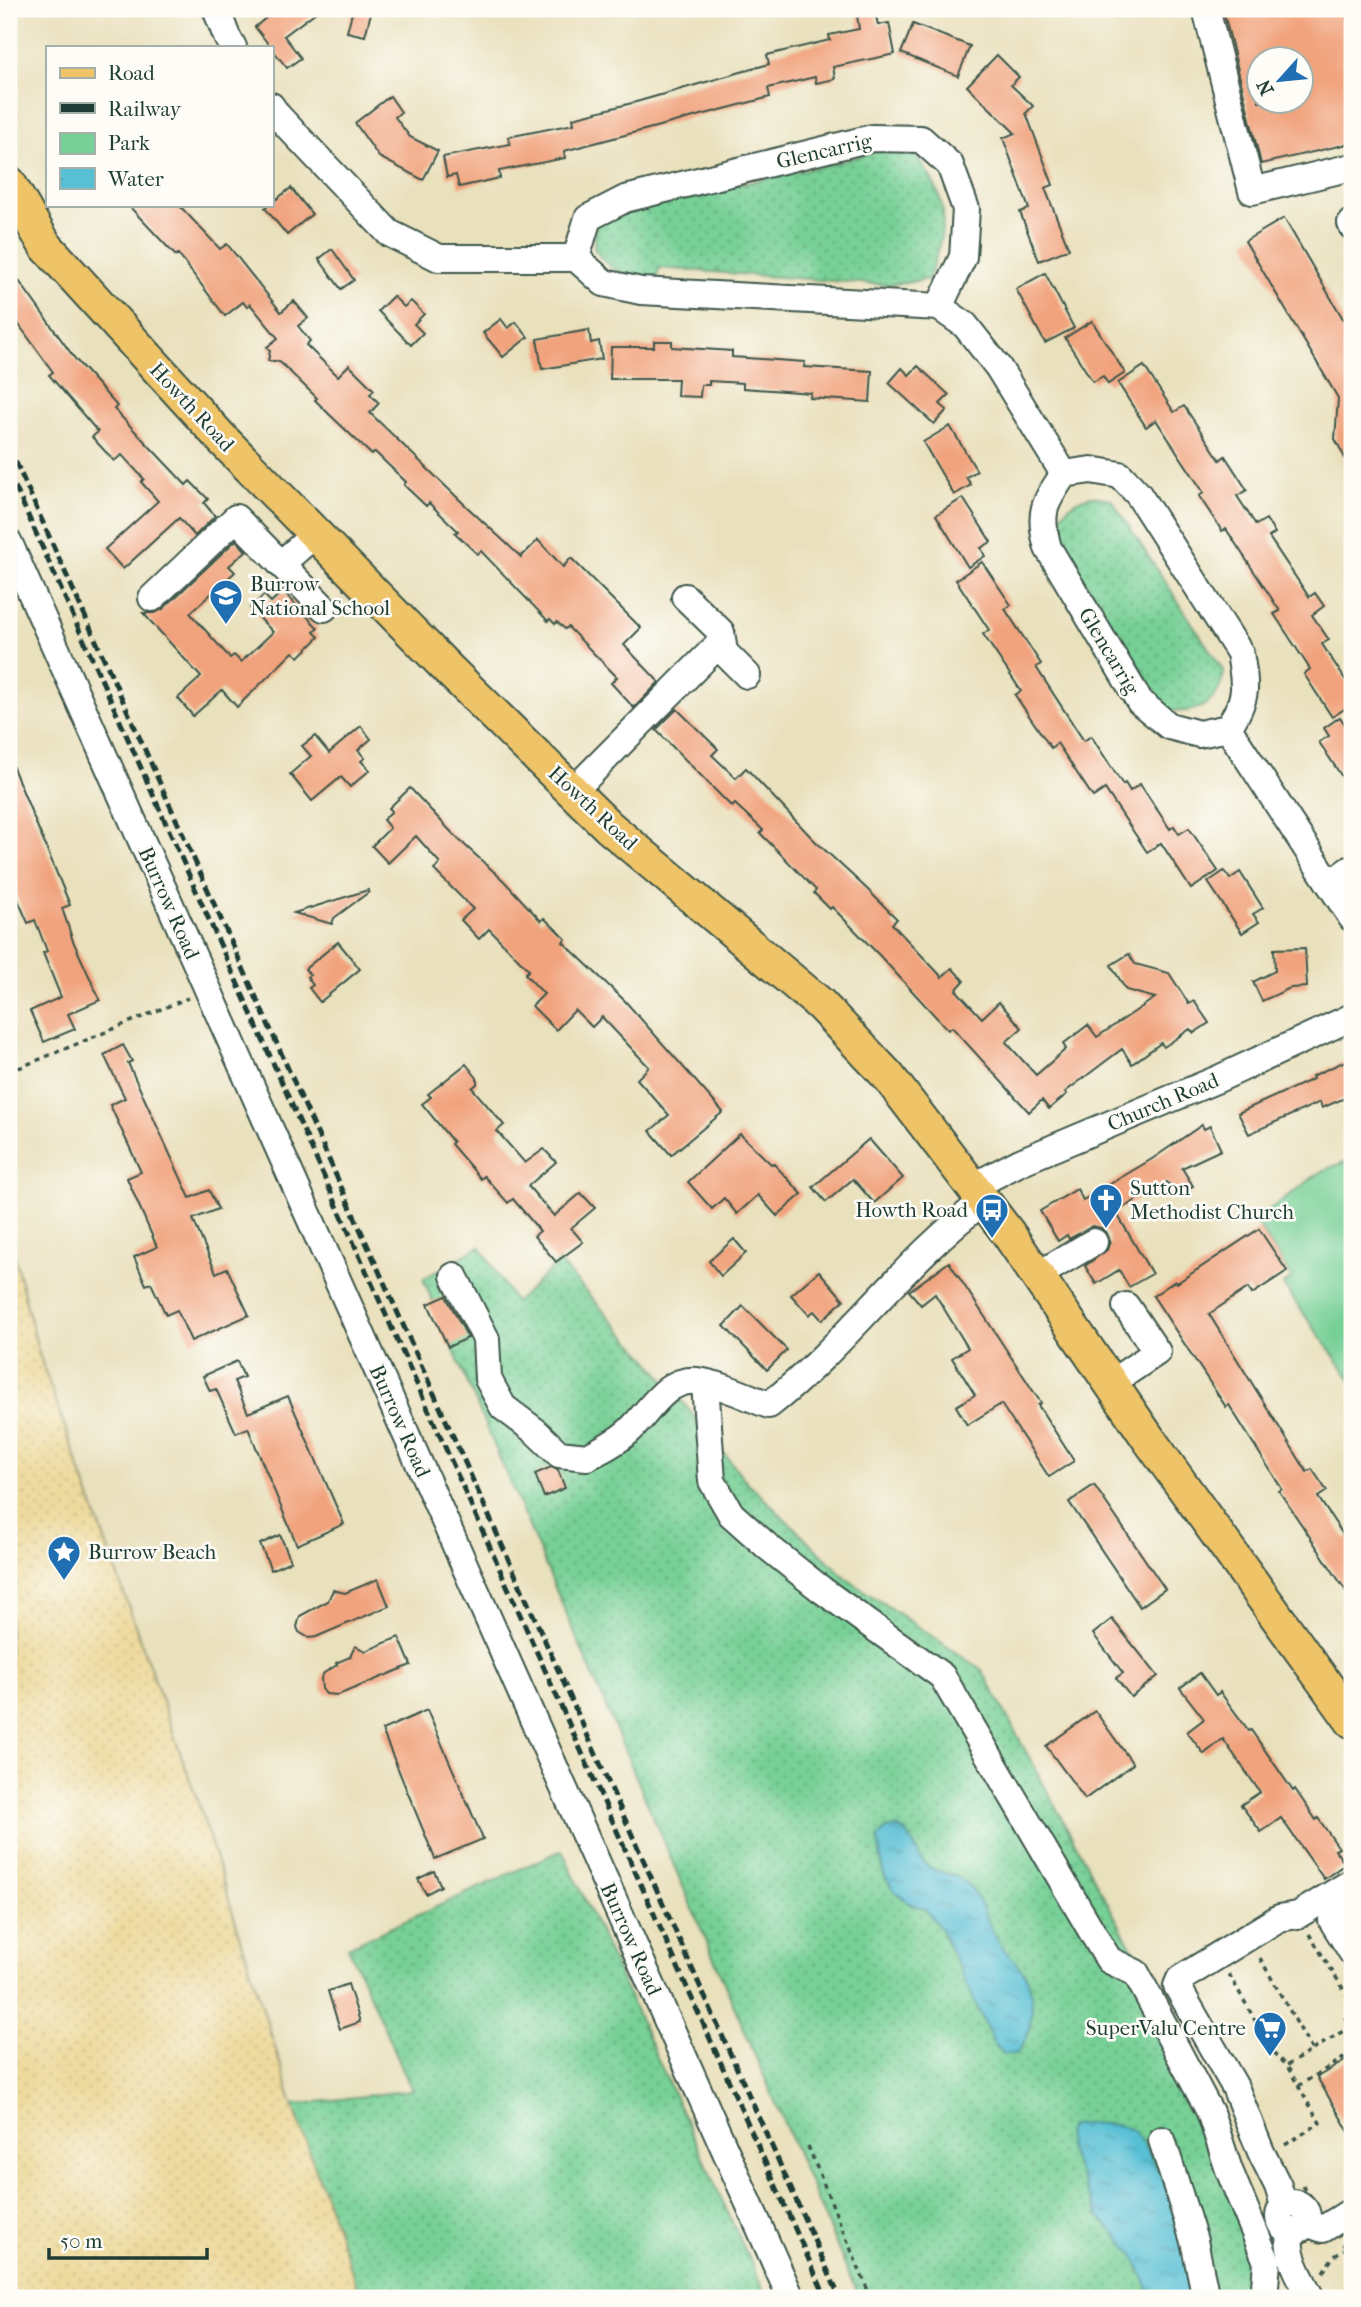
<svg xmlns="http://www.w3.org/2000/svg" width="1361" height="2307" font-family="'IM FELL French Canon',serif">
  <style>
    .grass { fill: url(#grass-dots); stroke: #4b8665; stroke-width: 2 }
    .sand { fill: url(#sand-dots); stroke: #868c69; stroke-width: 2 }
    .park { fill: #77d096; stroke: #4b8665; stroke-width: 2 }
    .water { fill: url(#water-ripples); stroke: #3c7e84; stroke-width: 2 }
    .building { fill: #f1a37d; fill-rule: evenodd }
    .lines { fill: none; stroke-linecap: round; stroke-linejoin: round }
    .minor-casing { stroke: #3d5548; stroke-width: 30 }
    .major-casing { stroke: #3d5548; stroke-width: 37 }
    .path { stroke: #3d5548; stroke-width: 3.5; stroke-dasharray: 5 5; stroke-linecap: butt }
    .minor { stroke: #fff; stroke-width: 26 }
    .major { stroke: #efc469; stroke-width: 33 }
    .rail { stroke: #1f3d34; stroke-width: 5; stroke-dasharray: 10 5; stroke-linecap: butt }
    .labels { text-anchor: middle; stroke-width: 5; stroke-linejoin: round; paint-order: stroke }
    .street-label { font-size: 21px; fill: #1f3d34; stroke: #fdfcf7 }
    .poi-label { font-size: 21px; fill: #1f3d34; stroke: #fdfcf7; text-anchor: start }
  </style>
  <defs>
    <pattern id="grass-dots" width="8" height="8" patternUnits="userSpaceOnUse" patternTransform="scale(1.75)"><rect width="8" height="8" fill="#77d096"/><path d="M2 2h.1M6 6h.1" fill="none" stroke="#61aa7b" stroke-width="1.8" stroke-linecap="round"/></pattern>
    <pattern id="sand-dots" width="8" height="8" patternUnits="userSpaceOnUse" patternTransform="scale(1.75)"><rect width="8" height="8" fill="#eeda9e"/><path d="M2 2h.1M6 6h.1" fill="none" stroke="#ccbc89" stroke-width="1.8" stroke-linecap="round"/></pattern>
    <pattern id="water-ripples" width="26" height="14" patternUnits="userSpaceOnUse" patternTransform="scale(1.75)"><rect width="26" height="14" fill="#58c0d5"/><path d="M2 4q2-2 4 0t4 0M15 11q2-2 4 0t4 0" fill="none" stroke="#489dae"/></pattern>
  </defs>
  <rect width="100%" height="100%" fill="#fdfcf7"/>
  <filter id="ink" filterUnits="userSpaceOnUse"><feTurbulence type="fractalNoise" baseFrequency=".0143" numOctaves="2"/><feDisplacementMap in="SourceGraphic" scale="14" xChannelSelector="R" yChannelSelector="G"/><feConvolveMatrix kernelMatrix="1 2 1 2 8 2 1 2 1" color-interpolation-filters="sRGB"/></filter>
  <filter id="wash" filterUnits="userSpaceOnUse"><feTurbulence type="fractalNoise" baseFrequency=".00686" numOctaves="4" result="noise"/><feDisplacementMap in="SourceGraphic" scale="28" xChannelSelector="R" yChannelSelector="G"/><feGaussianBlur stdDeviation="1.57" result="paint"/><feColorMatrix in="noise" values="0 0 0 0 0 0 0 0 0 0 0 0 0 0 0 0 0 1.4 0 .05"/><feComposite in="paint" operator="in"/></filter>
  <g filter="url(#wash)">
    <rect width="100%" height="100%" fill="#e9e0bc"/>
    <g class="grass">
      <path d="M 889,148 L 914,152 C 952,206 948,218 929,279 L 888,285 L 659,268 L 657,278 C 626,275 613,276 594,249 L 596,223 L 607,214 L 832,164 Z"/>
      <path d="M 1091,496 L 1111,499 L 1224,672 C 1219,702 1197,717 1167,709 L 1054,536 C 1057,514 1070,501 1091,496 Z"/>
      <polygon points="480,1246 515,1303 559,1262 651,1363 746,1481 847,1579 982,1670 1136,1956 1272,2298 859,2298 423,1279"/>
      <polygon points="562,1850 767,2298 361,2298 293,2105 412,2090 348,1947"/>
    </g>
    <polygon class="sand" points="9,1235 39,1354 201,1811 293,2105 361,2298 9,2298"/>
    <polygon class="park" points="1352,1159 1352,1381 1283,1285 1292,1278 1255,1220 1322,1171"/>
    <g class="water">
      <path d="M 896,1827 C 916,1835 912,1851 925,1864 C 935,1874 953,1872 964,1881 C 981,1894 986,1922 998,1941 C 1004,1952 1015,1960 1022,1970 C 1038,1989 1034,2039 1015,2054 L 1004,2054 L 995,2045 L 940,1928 L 926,1910 L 909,1903 L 893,1890 L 883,1873 L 878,1838 L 886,1829 Z"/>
      <polygon points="1089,2123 1119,2125 1132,2130 1142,2142 1166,2185 1198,2298 1152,2298 1133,2254 1098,2215 1069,2152 1066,2132 1070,2126"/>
    </g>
    <g id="blocks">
      <g class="building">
        <polygon points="262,9 320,9 284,36 301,58 287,68 255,27 267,17"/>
        <polygon points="353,9 372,9 365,36 347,32"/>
        <path d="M 1223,9 L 1345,9 L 1352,40 L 1352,143 L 1261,164 ZM 1259,60 L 1301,60 L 1301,102 L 1259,102 Z"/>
        <polygon points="875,11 878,25 889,23 895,54 833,67 835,79 816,83 815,77 768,88 770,97 564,151 565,158 499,171 500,178 459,187 456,175 447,177 443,157 510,144 508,137 574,124 573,118 636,102 769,64 767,55 830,40 829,35 859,29 857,15"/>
        <polygon points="913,24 970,46 958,76 901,53"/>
        <polygon points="997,55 1019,77 1011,85 1033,106 1026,113 1053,185 1045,188 1069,249 1039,261 1020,212 1029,209 1003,138 1015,133 967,86"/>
        <polygon points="390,96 401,112 395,117 410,137 438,151 423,180 379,157 355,123"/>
        <polygon points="291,188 312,214 287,235 265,208"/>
        <polygon points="128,205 179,205 220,249 227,244 281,312 294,301 308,318 298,326 310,341 306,345 338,376 349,365 374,390 370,394 379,403 370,413 465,505 521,557 538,540 563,567 571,558 641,628 624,645 659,682 634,708 611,683 617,677 568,627 565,629 557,622 555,624 550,619 548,621 481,551 477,554 455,533 458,531 429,503 426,506 404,485 406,482 375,452 372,455 329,414 315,400 317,398 282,364 278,361 268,361 270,351 267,347 278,338 250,304 247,307 243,302 225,316 178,254 176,256"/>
        <polygon points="1284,218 1352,334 1352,471 1335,439 1338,398 1245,241"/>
        <polygon points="332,249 354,280 341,289 319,259"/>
        <polygon points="9,267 76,360 117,406 114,409 186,485 190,481 208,499 204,503 215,516 195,536 179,518 123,569 105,549 158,501 141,482 144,479 122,455 114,461 92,437 98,432 49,375 53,372 9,311"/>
        <polygon points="1045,273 1074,328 1045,343 1016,289"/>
        <polygon points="393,296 404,307 411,301 424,314 414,324 423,333 411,345 378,311"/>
        <polygon points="501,319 508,328 516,322 528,337 503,357 483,333"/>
        <polygon points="1092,321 1125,373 1108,384 1103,376 1093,382 1065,338"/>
        <polygon points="589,330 591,343 599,341 602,359 542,369 537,339"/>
        <polygon points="654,341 672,341 672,347 732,351 732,357 805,362 804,367 872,371 870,402 810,398 811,393 743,388 743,383 709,381 709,385 701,385 700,397 677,396 678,379 610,379 611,347 654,347"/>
        <polygon points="918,366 949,395 940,404 947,410 934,424 889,383 902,368 909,375"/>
        <polygon points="1144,366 1174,412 1184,406 1220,460 1225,456 1247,490 1237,496 1256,525 1266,519 1275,533 1269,537 1309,597 1315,593 1324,606 1312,615 1329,640 1322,644 1352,690 1352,704 1332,717 1304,674 1310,669 1274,614 1280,611 1226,529 1222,531 1199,496 1204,493 1156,420 1146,427 1118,383"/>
        <polygon points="950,426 977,471 966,477 971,485 954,495 923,442"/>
        <polygon points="963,498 991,542 981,548 985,556 968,567 936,515"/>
        <polygon points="236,540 246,551 229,566 235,572 190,613 230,658 234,655 241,662 273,632 250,608 264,595 271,602 283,591 318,628 314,632 319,637 299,657 293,652 237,707 222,690 193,716 178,698 201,677 143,613 155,613 163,609"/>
        <polygon points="982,562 1011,605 1005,609 1041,664 1036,667 1084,741 1091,736 1123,785 1125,783 1130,791 1140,784 1170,829 1174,826 1179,834 1189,828 1218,871 1191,889 1161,843 1147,852 1105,789 1093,797 1057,743 1051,748 1015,695 1021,691 983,634 989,630 956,580"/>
        <polygon points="677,709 718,749 712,755 736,778 746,768 813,839 867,889 897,919 892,924 942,977 952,968 964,981 956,990 982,1018 999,1002 1022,1028 1006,1042 1036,1075 1066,1049 1063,1044 1088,1025 1097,1037 1155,998 1126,990 1111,965 1129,954 1135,964 1169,973 1189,1004 1194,1001 1209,1023 1194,1033 1190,1029 1164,1047 1161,1043 1132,1064 1122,1049 1065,1092 1067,1094 1049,1109 1042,1100 1029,1112 952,1027 948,1030 880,956 832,907 830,909 814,893 816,890 760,833 763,830 735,804 732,807 656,730"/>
        <polygon points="1340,717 1352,735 1352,792 1319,742 1329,736 1324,728"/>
        <polygon points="361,726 371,739 358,750 365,758 361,761 370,770 350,787 341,777 312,801 290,774 311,756 302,746 315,736 329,753"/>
        <polygon points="9,758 70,905 62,908 73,941 100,1000 68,1014 75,1029 44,1042 30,1011 61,997 43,953 47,951 35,920 28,923 9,879"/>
        <polygon points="410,788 456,837 504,881 541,921 544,918 566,939 563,942 625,1001 723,1112 671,1155 650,1131 669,1115 637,1079 649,1067 602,1017 592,1027 575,1010 556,1030 532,1006 544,994 525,974 529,970 489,929 479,939 461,920 473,909 434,870 440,863 416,836 388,863 372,846 390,828 383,820 392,811 389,808"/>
        <polygon points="1224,871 1230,879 1240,872 1263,908 1253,914 1259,922 1242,933 1208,882"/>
        <polygon points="368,890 369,892 334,918 332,924 294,913"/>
        <polygon points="338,942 360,969 320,1002 309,988 313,985 307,977 310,975 305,969"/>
        <polygon points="1305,948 1307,987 1290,988 1262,1001 1253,982 1275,971 1274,949"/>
        <polygon points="123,1045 132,1061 128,1063 190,1198 209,1190 218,1209 193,1219 216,1273 227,1268 249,1315 191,1341 177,1310 166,1315 151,1283 146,1285 134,1257 157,1247 127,1178 141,1172 110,1105 125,1098 104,1055"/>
        <polygon points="1352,1058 1352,1095 1322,1108 1320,1102 1249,1134 1238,1113 1313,1079 1312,1076"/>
        <polygon points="466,1064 477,1078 477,1084 472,1088 504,1125 497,1131 525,1163 544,1149 556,1162 528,1186 554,1216 581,1193 595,1208 571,1228 583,1242 556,1262 534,1236 540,1231 513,1199 508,1203 484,1176 481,1179 451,1144 453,1142 422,1104 431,1097 428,1094"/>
        <polygon points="1202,1125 1204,1129 1210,1126 1221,1150 1182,1168 1193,1186 1177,1196 1167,1182 1116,1212 1152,1274 1129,1287 1119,1270 1096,1284 1085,1266 1107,1250 1110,1241 1107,1233 1101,1228 1093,1226 1069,1239 1067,1235 1058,1241 1040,1211 1077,1189 1083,1200 1152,1159"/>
        <polygon points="740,1134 771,1164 773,1163 802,1194 777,1216 758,1195 737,1214 724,1198 712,1209 688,1182"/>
        <polygon points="869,1139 903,1178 874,1203 853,1179 826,1202 813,1187"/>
        <polygon points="1259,1229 1287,1271 1252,1294 1248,1288 1209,1314 1307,1472 1312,1469 1327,1491 1318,1497 1346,1539 1352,1535 1352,1600 1279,1491 1282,1489 1229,1405 1226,1407 1153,1296 1175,1281 1177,1283"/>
        <polygon points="734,1239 746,1253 721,1276 709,1261"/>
        <polygon points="949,1262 1041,1403 1038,1405 1074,1461 1049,1477 1001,1404 967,1425 956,1406 975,1395 952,1358 968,1348 935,1294 921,1305 909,1291"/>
        <polygon points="819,1271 844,1300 822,1320 814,1311 809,1315 791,1295"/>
        <polygon points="446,1296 468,1338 448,1347 428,1304"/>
        <polygon points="743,1306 787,1350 767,1370 724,1326"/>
        <polygon points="237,1361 244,1377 234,1381 248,1413 288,1396 344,1524 297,1545 248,1428 236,1433 216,1389 210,1391 203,1376"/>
        <polygon points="551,1467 558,1470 565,1488 544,1497 535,1474"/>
        <polygon points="1094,1485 1165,1589 1140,1607 1069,1502"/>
        <polygon points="280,1535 291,1561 271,1570 260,1544"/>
        <polygon points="378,1579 389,1606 316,1637 309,1638 299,1632 297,1627 300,1616 328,1601 333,1590 345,1593"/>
        <polygon points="1112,1619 1158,1676 1131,1697 1116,1678 1123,1673 1093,1634"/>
        <polygon points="399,1637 411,1665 338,1695 326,1694 322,1689 321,1678 324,1673 337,1665 336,1663 350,1657 355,1646 366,1651"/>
        <polygon points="1200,1673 1216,1695 1220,1692 1249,1731 1251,1730 1293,1791 1295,1789 1316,1820 1318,1818 1339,1848 1335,1850 1345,1864 1324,1879 1281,1818 1261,1832 1241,1805 1260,1792 1223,1739 1204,1754 1187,1732 1204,1719 1180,1688"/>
        <polygon points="427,1710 483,1839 435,1859 382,1730"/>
        <polygon points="1095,1711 1133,1764 1085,1799 1046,1746"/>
        <polygon points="434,1871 441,1886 426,1894 418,1879"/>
        <polygon points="348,1984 360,2022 340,2029 328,1991"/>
        <polygon points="1352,2057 1352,2137 1317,2077"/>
      </g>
    </g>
  </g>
  <g filter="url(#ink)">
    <use href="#blocks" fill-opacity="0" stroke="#3d5548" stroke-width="2"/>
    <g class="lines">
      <defs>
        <g id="minor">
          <polyline points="216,9 227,37 233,47"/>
          <polyline points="1206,9 1252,191 1352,167"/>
          <polyline points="271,106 278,116 389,233 439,258 576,258 604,283 641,291 939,307 965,325 998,367 1064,474"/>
          <polyline points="1351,223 1352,226"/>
          <polyline points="576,258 588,218 625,199 872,138 921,139 950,165 966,209 963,257 939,307"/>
          <polyline points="9,543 791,2298"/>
          <polyline points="281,564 315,534"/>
          <polyline points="685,597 721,632 724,652 747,675"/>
          <polyline points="152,598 236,518 324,608"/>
          <path d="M 1228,728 C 1248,697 1246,688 1240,653 L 1138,494 L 1120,475 L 1091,470 L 1064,474 C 1044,503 1038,513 1048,548 L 1140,702 L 1169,726 L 1199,734 L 1228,728 L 1352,918"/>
          <polyline points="573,791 722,641"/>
          <polyline points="1330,884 1349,870 1352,871"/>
          <polyline points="974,1186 1020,1162 1218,1079 1352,1017"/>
          <polyline points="1038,1275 1094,1242"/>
          <path d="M 454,1276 L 486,1339 L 488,1379 L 503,1407 L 535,1431 L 559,1454 L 587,1457 C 601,1450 617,1442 629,1431 C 648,1414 665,1378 696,1381 C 721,1384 745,1396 769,1405 C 847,1344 904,1260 984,1201"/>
          <polyline points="1111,1383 1157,1352 1126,1306"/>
          <polyline points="705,1384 712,1481 731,1514 768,1547 822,1590 942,1676 1101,1947 1109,1960 1136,1973 1210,2112 1229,2170 1267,2262 1264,2298"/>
          <polyline points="1352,1906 1332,1920 1352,1952"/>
          <polyline points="1162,2140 1194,2241 1206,2298"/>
          <circle cx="1293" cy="2217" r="14"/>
          <polyline points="1284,2206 1278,2186 1261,2152 1235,2087 1177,1986 1180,1979 1279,1918 1298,1915 1352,1882"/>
          <polyline points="1306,2223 1323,2229 1352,2211"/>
          <path d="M 1290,2230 C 1286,2256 1300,2276 1311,2298"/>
        </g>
        <polyline id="major" points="9,183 45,245 223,440 448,669 609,827 820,1004 888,1076 1008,1233 1148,1438 1352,1721"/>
      </defs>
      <use href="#minor" class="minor-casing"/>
      <use href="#major" class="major-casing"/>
      <g class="path">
        <polyline points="9,1072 188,998"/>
        <polyline points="1309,1934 1352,2003"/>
        <polyline points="1260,1958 1312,2050"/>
        <polyline points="1229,1974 1273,2052 1286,2066 1350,2027 1344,2016 1352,2011"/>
        <polyline points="1298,2086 1352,2053"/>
        <polyline points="1285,2145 1320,2123 1287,2066"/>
        <polyline points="808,2146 871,2298"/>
        <polyline points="1303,2186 1315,2202"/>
        <polyline points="1343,2244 1352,2260"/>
        <polyline points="1323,2272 1333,2257 1346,2249"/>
      </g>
      <use href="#minor" class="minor"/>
      <use href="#major" class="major"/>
      <g class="rail">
        <polyline points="9,447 840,2298"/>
        <polyline points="9,473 826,2298"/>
      </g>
    </g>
  </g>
  <defs>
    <symbol id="school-pin" viewBox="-11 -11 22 30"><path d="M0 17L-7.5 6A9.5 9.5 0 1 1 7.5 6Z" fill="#1f6fb2" stroke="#fdfcf7"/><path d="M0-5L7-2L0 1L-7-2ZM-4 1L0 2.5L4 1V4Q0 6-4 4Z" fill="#fff"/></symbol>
    <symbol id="church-pin" viewBox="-11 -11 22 30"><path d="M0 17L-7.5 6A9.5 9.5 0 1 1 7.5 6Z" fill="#1f6fb2" stroke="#fdfcf7"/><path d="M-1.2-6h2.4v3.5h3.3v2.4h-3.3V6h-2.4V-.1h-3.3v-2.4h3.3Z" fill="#fff"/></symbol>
    <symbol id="bus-pin" viewBox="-11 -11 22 30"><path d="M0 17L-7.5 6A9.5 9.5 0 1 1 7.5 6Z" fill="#1f6fb2" stroke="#fdfcf7"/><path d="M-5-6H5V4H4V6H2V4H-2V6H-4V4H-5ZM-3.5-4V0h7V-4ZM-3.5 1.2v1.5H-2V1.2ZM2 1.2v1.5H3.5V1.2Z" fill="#fff"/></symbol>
    <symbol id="sight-pin" viewBox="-11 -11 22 30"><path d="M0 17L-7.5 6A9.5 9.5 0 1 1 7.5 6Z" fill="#1f6fb2" stroke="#fdfcf7"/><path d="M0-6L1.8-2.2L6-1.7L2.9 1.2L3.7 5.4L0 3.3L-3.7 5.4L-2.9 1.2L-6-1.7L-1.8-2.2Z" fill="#fff"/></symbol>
    <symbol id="supermarket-pin" viewBox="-11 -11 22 30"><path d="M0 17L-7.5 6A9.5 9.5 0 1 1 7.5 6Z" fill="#1f6fb2" stroke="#fdfcf7"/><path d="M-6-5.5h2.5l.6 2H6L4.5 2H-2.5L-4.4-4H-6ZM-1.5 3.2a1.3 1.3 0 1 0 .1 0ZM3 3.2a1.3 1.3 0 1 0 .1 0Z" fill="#fff"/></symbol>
  </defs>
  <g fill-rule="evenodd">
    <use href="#school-pin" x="207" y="577" width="38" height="52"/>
    <use href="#church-pin" x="1087" y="1181" width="38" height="52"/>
    <use href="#bus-pin" x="973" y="1191" width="38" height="52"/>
    <use href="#sight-pin" x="45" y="1533" width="38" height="52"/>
    <use href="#supermarket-pin" x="1251" y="2009" width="38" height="52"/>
  </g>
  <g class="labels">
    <g class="street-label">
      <text transform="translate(824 151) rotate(-13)" y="7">Glencarrig</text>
      <text transform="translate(192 407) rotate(47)" y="7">Howth Road</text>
      <text transform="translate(1109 651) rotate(59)" y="7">Glencarrig</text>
      <text transform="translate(593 808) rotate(43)" y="7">Howth Road</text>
      <text transform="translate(169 903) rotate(66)" y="7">Burrow Road</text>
      <text transform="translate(1163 1102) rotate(-23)" y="7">Church Road</text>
      <text transform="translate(400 1421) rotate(66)" y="7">Burrow Road</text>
      <text transform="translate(631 1939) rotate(66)" y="7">Burrow Road</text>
    </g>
    <g class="poi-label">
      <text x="250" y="591">Burrow<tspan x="250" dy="24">National School</tspan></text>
      <text x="1130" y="1195">Sutton<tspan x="1130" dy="24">Methodist Church</tspan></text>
      <text x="968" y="1217" text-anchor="end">Howth Road</text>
      <text x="88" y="1559">Burrow Beach</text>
      <text x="1246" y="2035" text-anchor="end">SuperValu Centre</text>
    </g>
  </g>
  <rect width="1361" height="2307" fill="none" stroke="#fdfcf7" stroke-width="35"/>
  <rect x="46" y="46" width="228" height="161" fill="#fdfcf7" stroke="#a4b0a9" stroke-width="2"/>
  <rect x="60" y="68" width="35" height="10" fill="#efc469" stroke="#a4b0a9" stroke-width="2"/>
  <text x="108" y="80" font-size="21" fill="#1f3d34">Road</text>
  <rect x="60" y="103" width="35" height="10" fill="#1f3d34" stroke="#a4b0a9" stroke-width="2"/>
  <text x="108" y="116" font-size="21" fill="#1f3d34">Railway</text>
  <rect x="60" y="133" width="35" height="21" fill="#77d096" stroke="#a4b0a9" stroke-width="2"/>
  <text x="108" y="150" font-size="21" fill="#1f3d34">Park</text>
  <rect x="60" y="168" width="35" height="21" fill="url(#water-ripples)" stroke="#a4b0a9" stroke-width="2"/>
  <text x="108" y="186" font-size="21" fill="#1f3d34">Water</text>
  <g transform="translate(1280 80) rotate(243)"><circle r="33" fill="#fdfcf7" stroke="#a4b0a9" stroke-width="2"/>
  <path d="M0-5L12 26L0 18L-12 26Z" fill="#1f6fb2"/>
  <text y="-10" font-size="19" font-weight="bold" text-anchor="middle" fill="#1f3d34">N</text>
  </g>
  <path d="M49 2248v10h158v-10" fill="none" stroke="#1f3d34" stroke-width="3.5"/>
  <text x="60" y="2248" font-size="21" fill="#1f3d34" stroke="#fdfcf7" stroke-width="5" paint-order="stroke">50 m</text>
</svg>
